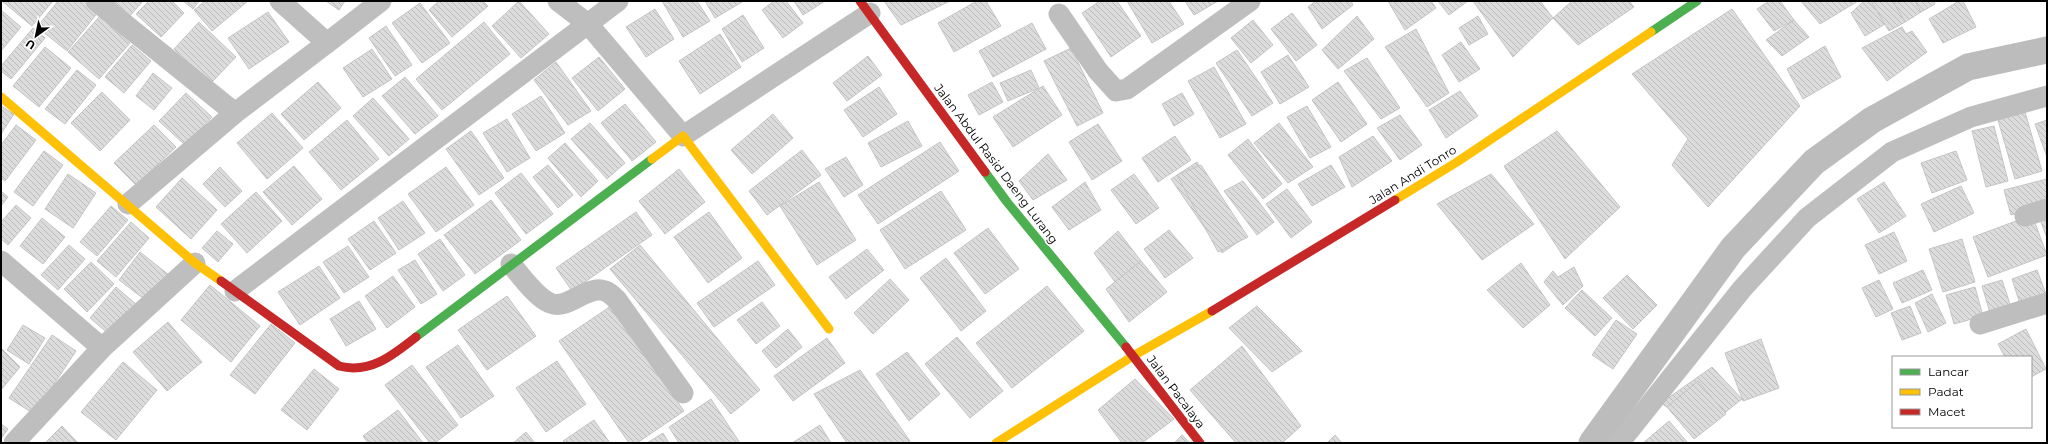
<svg xmlns="http://www.w3.org/2000/svg" width="2048" height="444" font-family="Montserrat,sans-serif">
  <style>
    .lines { fill: none; stroke-linecap: round; stroke-linejoin: round }
    .canal { stroke: #bcbcbc; stroke-width: 27 }
    .building { fill: url(#building-back-hatch); stroke: #c5c5c5 }
    .street { stroke: #bebebe; stroke-width: 21 }
    .fast { stroke: #4caf50; stroke-width: 9 }
    .slow { stroke: #ffc107; stroke-width: 9 }
    .jam { stroke: #c62828; stroke-width: 9 }
    .labels { text-anchor: middle; stroke-width: 3.5; stroke-linejoin: round; paint-order: stroke }
    .street-label { font-size: 12px; fill: #000; stroke: #fff }
  </style>
  <defs>
    <pattern id="building-back-hatch" width="6" height="6" patternUnits="userSpaceOnUse"><rect width="6" height="6" fill="#dcdcdc"/><path d="M-1 5l2 2M0 0l6 6M5-1l2 2" fill="none" stroke="#bbb"/></pattern>
  </defs>
  <rect width="100%" height="100%" fill="#fff"/>
  <g class="lines">
    <polyline class="canal" points="1592,443 1733,248 1814,162 1872,120 1968,67 2047,50"/>
  </g>
  <g class="building">
    <polygon points="2,1 53,1 32,26"/>
    <polygon points="58,1 87,1 99,11 67,51 37,27"/>
    <polygon points="116,1 143,1 128,18 113,4"/>
    <polygon points="149,1 172,1 184,13 161,37 136,14"/>
    <polygon points="183,1 199,1 193,9"/>
    <polygon points="205,1 248,1 212,31 194,10"/>
    <polygon points="326,1 345,1 339,10"/>
    <polygon points="439,1 483,1 488,6 452,37 429,10"/>
    <polygon points="519,1 549,34 521,58 492,26"/>
    <polygon points="662,1 697,1 710,21 683,37"/>
    <polygon points="705,1 742,1 742,2 715,18"/>
    <polygon points="774,1 786,1 803,23 783,38 762,10"/>
    <polygon points="794,1 825,1 803,15"/>
    <polygon points="884,1 950,1 901,25"/>
    <polygon points="977,1 986,1 1001,26 954,52 938,23"/>
    <polygon points="1100,1 1117,1 1141,36 1111,57 1082,13"/>
    <polygon points="1127,1 1169,1 1184,24 1152,43"/>
    <polygon points="1185,1 1218,1 1194,15"/>
    <polygon points="1316,1 1351,1 1353,5 1322,29 1308,7"/>
    <polygon points="1388,1 1431,1 1436,8 1405,30"/>
    <polygon points="1438,1 1468,1 1449,15"/>
    <polygon points="1473,1 1540,1 1553,18 1513,57"/>
    <polygon points="1572,1 1629,1 1634,7 1578,45 1553,18"/>
    <polygon points="1769,1 1780,1 1794,20 1774,31 1757,9"/>
    <polygon points="1801,1 1858,1 1820,24"/>
    <polygon points="1864,1 1871,1 1885,24 1865,36 1851,13"/>
    <polygon points="1871,1 1893,1 1905,22 1889,31"/>
    <polygon points="1893,1 1915,1 1921,12 1905,22"/>
    <polygon points="1915,1 1934,1 1935,4 1921,12"/>
    <polygon points="1959,1 1963,1 1976,27 1943,43 1929,19"/>
    <polygon points="420,3 450,43 422,63 392,23"/>
    <polygon points="655,9 674,39 646,57 626,27"/>
    <polygon points="1732,9 1800,106 1708,207 1672,165 1688,139 1632,74"/>
    <polygon points="1,10 21,27 1,51"/>
    <polygon points="268,12 289,42 249,69 228,38"/>
    <polygon points="1292,13 1317,45 1296,61 1271,29"/>
    <polygon points="743,15 764,48 742,62 722,29"/>
    <polygon points="100,16 130,43 99,79 68,52"/>
    <polygon points="1357,16 1374,39 1338,69 1322,50"/>
    <polygon points="1478,16 1488,34 1469,45 1459,28"/>
    <polygon points="1253,20 1273,45 1251,63 1231,38"/>
    <polygon points="1794,20 1809,37 1782,56 1766,40"/>
    <polygon points="199,22 236,57 211,83 174,49"/>
    <polygon points="484,22 510,54 442,110 416,79"/>
    <polygon points="1032,23 1046,49 993,77 979,51"/>
    <polygon points="386,26 412,65 395,76 369,38"/>
    <polygon points="1902,27 1906,34 1912,31 1927,52 1887,81 1862,48"/>
    <polygon points="33,28 45,38 11,79 1,71 1,66"/>
    <polygon points="1416,29 1449,93 1427,107 1385,47"/>
    <polygon points="720,34 741,67 700,94 679,61"/>
    <polygon points="1461,42 1480,69 1459,82 1442,55"/>
    <polygon points="132,45 151,61 124,93 105,77"/>
    <polygon points="1825,46 1841,77 1803,99 1787,69"/>
    <polygon points="45,47 71,68 39,107 13,86"/>
    <polygon points="1071,48 1103,113 1077,126 1044,61"/>
    <polygon points="372,49 392,79 363,97 343,68"/>
    <polygon points="1237,50 1273,103 1252,116 1216,63"/>
    <polygon points="1288,55 1309,87 1280,104 1261,72"/>
    <polygon points="868,56 882,75 847,101 833,83"/>
    <polygon points="599,57 625,89 598,111 572,78"/>
    <polygon points="1367,58 1400,108 1381,119 1344,71"/>
    <polygon points="556,62 591,111 568,125 534,80"/>
    <polygon points="1214,67 1246,124 1220,138 1188,81"/>
    <polygon points="77,70 96,85 65,124 45,109"/>
    <polygon points="1031,70 1039,88 1008,101 1000,83"/>
    <polygon points="153,73 172,88 154,110 136,96"/>
    <polygon points="405,77 438,116 415,134 382,96"/>
    <polygon points="318,82 341,108 304,140 281,114"/>
    <polygon points="992,82 1003,102 979,115 968,95"/>
    <polygon points="1338,82 1367,124 1341,142 1312,100"/>
    <polygon points="1043,86 1062,115 1013,147 993,117"/>
    <polygon points="879,87 897,114 863,137 844,110"/>
    <polygon points="1460,91 1478,116 1446,138 1429,110"/>
    <polygon points="102,92 130,120 100,151 71,123"/>
    <polygon points="186,93 212,117 185,145 159,121"/>
    <polygon points="1182,93 1194,114 1174,126 1162,104"/>
    <polygon points="541,96 565,133 536,151 512,114"/>
    <polygon points="373,98 409,139 389,156 353,116"/>
    <polygon points="625,104 656,142 632,161 601,123"/>
    <polygon points="1,106 14,114 1,134"/>
    <polygon points="1307,106 1331,147 1310,158 1287,117"/>
    <polygon points="2025,112 2042,171 2015,179 1998,120"/>
    <polygon points="272,113 303,148 267,179 237,143"/>
    <polygon points="773,114 793,138 752,174 731,150"/>
    <polygon points="1400,115 1422,145 1400,160 1377,128"/>
    <polygon points="507,119 530,158 507,172 483,133"/>
    <polygon points="347,120 379,159 341,190 309,152"/>
    <polygon points="2047,120 2047,157 2035,124"/>
    <polygon points="908,121 922,146 881,167 868,143"/>
    <polygon points="590,123 625,163 607,179 571,139"/>
    <polygon points="1279,123 1313,167 1288,183 1254,143"/>
    <polygon points="1098,124 1122,161 1092,180 1069,142"/>
    <polygon points="16,125 36,140 5,181 1,178 1,145"/>
    <polygon points="154,125 176,147 136,185 114,163"/>
    <polygon points="1994,126 2008,181 1986,187 1972,131"/>
    <polygon points="471,131 504,178 479,195 446,149"/>
    <polygon points="1557,131 1620,207 1565,259 1504,166"/>
    <polygon points="1175,136 1191,160 1158,182 1142,158"/>
    <polygon points="1373,136 1392,161 1352,187 1339,157"/>
    <polygon points="1248,139 1282,184 1263,199 1228,155"/>
    <polygon points="940,142 959,171 878,224 858,195"/>
    <polygon points="565,143 598,181 581,197 548,158"/>
    <polygon points="802,150 821,175 767,215 749,191"/>
    <polygon points="44,151 63,165 33,206 14,192"/>
    <polygon points="1956,151 1967,180 1932,193 1921,163"/>
    <polygon points="1048,154 1067,180 1033,200 1019,181"/>
    <polygon points="846,157 863,185 844,197 825,169"/>
    <polygon points="1197,162 1245,237 1222,253 1171,179"/>
    <polygon points="548,165 573,195 558,208 533,177"/>
    <polygon points="1201,165 1248,237 1218,252 1177,175"/>
    <polygon points="1331,165 1345,187 1312,206 1298,184"/>
    <polygon points="294,166 322,199 292,225 263,192"/>
    <polygon points="220,167 242,191 225,207 203,184"/>
    <polygon points="446,167 474,205 436,232 408,194"/>
    <polygon points="679,169 705,202 665,234 639,201"/>
    <polygon points="521,173 553,214 526,234 495,193"/>
    <polygon points="68,174 96,193 73,228 45,209"/>
    <polygon points="1134,174 1159,208 1136,224 1111,190"/>
    <polygon points="1491,174 1534,224 1482,260 1437,204"/>
    <polygon points="182,178 217,210 191,239 156,207"/>
    <polygon points="2047,179 2047,206 2011,215 2004,190"/>
    <polygon points="1243,181 1274,222 1257,235 1224,191"/>
    <polygon points="819,182 856,240 817,265 780,206"/>
    <polygon points="1085,182 1101,210 1069,230 1052,207"/>
    <polygon points="1884,182 1906,216 1879,233 1857,199"/>
    <polygon points="1961,186 1974,213 1934,232 1921,204"/>
    <polygon points="1287,189 1312,222 1291,238 1266,204"/>
    <polygon points="1,191 8,197 1,206"/>
    <polygon points="941,191 966,230 905,269 880,230"/>
    <polygon points="256,192 282,221 247,253 221,224"/>
    <polygon points="491,200 521,240 475,274 444,235"/>
    <polygon points="403,201 425,233 399,250 378,218"/>
    <polygon points="16,205 31,218 8,245 1,239 1,222"/>
    <polygon points="111,206 128,220 97,256 80,242"/>
    <polygon points="636,212 652,235 572,291 556,268"/>
    <polygon points="709,212 742,258 708,283 674,237"/>
    <polygon points="2032,215 2047,255 1988,277 1973,237"/>
    <polygon points="2047,215 2047,238 2039,217"/>
    <polygon points="42,218 65,237 43,264 20,246"/>
    <polygon points="374,221 396,253 370,270 348,239"/>
    <polygon points="131,222 149,238 116,277 97,261"/>
    <polygon points="988,228 1019,269 985,294 954,253"/>
    <polygon points="1169,230 1193,258 1165,278 1144,249"/>
    <polygon points="217,231 233,244 218,262 202,248"/>
    <polygon points="1118,231 1141,261 1115,282 1094,253"/>
    <polygon points="1894,232 1907,261 1879,274 1865,245"/>
    <polygon points="440,239 465,275 443,291 418,254"/>
    <polygon points="1962,239 1975,282 1943,292 1929,249"/>
    <polygon points="69,245 85,259 58,290 41,275"/>
    <polygon points="640,245 760,390 731,414 610,269"/>
    <polygon points="348,246 369,277 344,293 323,262"/>
    <polygon points="867,249 884,270 846,299 829,277"/>
    <polygon points="140,252 169,275 148,302 119,280"/>
    <polygon points="946,258 986,311 961,331 920,278"/>
    <polygon points="415,260 437,294 421,304 398,270"/>
    <polygon points="758,261 775,285 714,327 697,303"/>
    <polygon points="1141,261 1167,292 1129,322 1106,289"/>
    <polygon points="91,262 114,284 87,312 64,289"/>
    <polygon points="1521,263 1550,305 1523,328 1487,290"/>
    <polygon points="319,266 340,298 300,325 278,292"/>
    <polygon points="1574,267 1583,286 1563,305 1544,282 1553,271 1558,277"/>
    <polygon points="1923,270 1932,290 1902,303 1893,283"/>
    <polygon points="2037,270 2047,297 2021,307 2012,279"/>
    <polygon points="1627,275 1657,305 1633,329 1603,298"/>
    <polygon points="393,276 415,307 387,328 365,296"/>
    <polygon points="890,279 909,300 873,334 854,313"/>
    <polygon points="1879,280 1893,309 1876,317 1862,288"/>
    <polygon points="2002,280 2012,310 1991,316 1982,286"/>
    <polygon points="210,285 260,326 231,362 181,320"/>
    <polygon points="1047,286 1084,331 1012,388 976,343"/>
    <polygon points="116,287 137,305 111,336 90,318"/>
    <polygon points="1975,287 1983,316 1954,324 1946,295"/>
    <polygon points="1582,290 1612,318 1595,336 1565,308"/>
    <polygon points="1932,294 1946,323 1928,332 1915,303"/>
    <polygon points="507,296 536,336 487,370 458,330"/>
    <polygon points="359,301 376,329 346,346 330,319"/>
    <polygon points="762,302 780,326 756,344 737,320"/>
    <polygon points="611,306 684,411 637,443 629,443 559,341"/>
    <polygon points="1257,306 1302,351 1272,372 1229,328"/>
    <polygon points="1910,306 1921,333 1902,340 1891,313"/>
    <polygon points="1616,320 1637,334 1613,369 1592,355"/>
    <polygon points="168,322 202,362 167,391 133,352"/>
    <polygon points="271,324 295,343 255,394 230,375"/>
    <polygon points="23,325 45,338 29,364 7,350"/>
    <polygon points="788,329 802,347 776,368 762,351"/>
    <polygon points="2026,329 2046,369 2031,377 2031,357 2005,357 1998,344"/>
    <polygon points="52,335 76,351 34,414 9,398"/>
    <polygon points="957,337 1003,391 970,418 925,364"/>
    <polygon points="827,338 845,363 793,401 774,376"/>
    <polygon points="1761,339 1779,388 1743,401 1725,353"/>
    <polygon points="458,345 494,396 461,418 426,367"/>
    <polygon points="1242,346 1301,426 1282,443 1236,443 1190,390"/>
    <polygon points="1,348 20,367 1,390"/>
    <polygon points="907,352 940,394 909,421 876,374"/>
    <polygon points="557,361 586,404 546,432 516,388"/>
    <polygon points="123,362 157,390 116,440 81,412"/>
    <polygon points="412,365 458,425 435,443 430,443 385,385"/>
    <polygon points="1712,367 1742,399 1702,431 1661,403"/>
    <polygon points="314,369 339,389 307,430 281,410"/>
    <polygon points="860,370 910,441 907,443 847,443 814,394"/>
    <polygon points="1135,379 1174,419 1142,443 1122,443 1098,410"/>
    <polygon points="1698,381 1726,414 1694,439 1667,407"/>
    <polygon points="711,399 740,443 679,443 669,427"/>
    <polygon points="398,410 423,443 368,443 363,436"/>
    <polygon points="594,420 610,443 565,443 563,441"/>
    <polygon points="1669,421 1688,443 1643,443"/>
    <polygon points="1,424 8,429 1,439"/>
    <polygon points="820,425 831,443 792,443"/>
    <polygon points="62,426 78,443 45,443"/>
    <polygon points="526,432 535,443 513,443"/>
    <polygon points="663,433 669,443 647,443"/>
    <polygon points="1182,435 1190,443 1174,443"/>
    <polygon points="1335,435 1342,443 1327,443"/>
  </g>
  <g class="lines">
    <g class="street">
      <polyline points="96,1 235,113"/>
      <polyline points="558,1 588,24 683,136 870,13"/>
      <polyline points="1059,14 1098,71 1116,91 1127,89 1250,1"/>
      <polyline points="327,43 381,1"/>
      <polyline points="128,204 235,113 327,43 280,1"/>
      <polyline points="2025,216 2047,209"/>
      <polyline points="1,261 102,348"/>
      <path d="M 511,264 C 520,275 537,298 550,303 C 568,311 587,284 605,291 C 609,292 614,297 617,300 L 683,393"/>
      <polyline points="235,291 618,1"/>
      <polyline points="1980,324 2047,303"/>
      <polyline points="14,443 102,348 195,263"/>
      <polyline points="1619,443 1742,289 1807,218 1892,152 1971,117 2047,96"/>
    </g>
    <g class="fast">
      <polyline points="1651,32 1697,1"/>
      <polyline points="985,172 1007,202 1126,347"/>
      <polyline points="416,337 652,159"/>
    </g>
    <g class="slow">
      <polyline points="1,97 195,263 221,281"/>
      <polyline points="652,159 683,136 829,329"/>
      <polyline points="1395,200 1457,162 1651,32"/>
      <polyline points="996,443 1133,356 1212,311"/>
    </g>
    <g class="jam">
      <polyline points="860,1 985,172"/>
      <path d="M 221,281 L 339,366 C 370,374 392,356 416,337"/>
      <polyline points="1212,311 1395,200"/>
      <polyline points="1126,347 1200,443"/>
    </g>
  </g>
  <g class="labels">
    <g class="street-label">
      <text transform="translate(996 164) rotate(53)" y="4">Jalan Abdul Rasid Daeng Lurang</text>
      <text transform="translate(1413 175) rotate(-32)" y="4">Jalan Andi Tonro</text>
      <text transform="translate(1176 392) rotate(53)" y="4">Jalan Pacalaya</text>
    </g>
  </g>
  <rect width="2048" height="444" fill="none" stroke="#000000" stroke-width="4"/>
  <rect x="1892" y="356" width="140" height="72" fill="#ffffff" stroke="#999999"/>
  <rect x="1900" y="369" width="20" height="6" fill="#4caf50" stroke="#999999"/>
  <text x="1928" y="376" font-size="12" fill="#000000">Lancar</text>
  <rect x="1900" y="389" width="20" height="6" fill="#ffc107" stroke="#999999"/>
  <text x="1928" y="396" font-size="12" fill="#000000">Padat</text>
  <rect x="1900" y="409" width="20" height="6" fill="#c62828" stroke="#999999"/>
  <text x="1928" y="416" font-size="12" fill="#000000">Macet</text>
  <g transform="translate(36 36) rotate(213)" stroke="#ffffff" stroke-width="3" paint-order="stroke">
  <path d="M0-3L7 15L0 10L-7 15Z" fill="#000000"/>
  <text y="-6" font-size="11" font-weight="bold" text-anchor="middle" fill="#000000">U</text>
  </g>
</svg>
